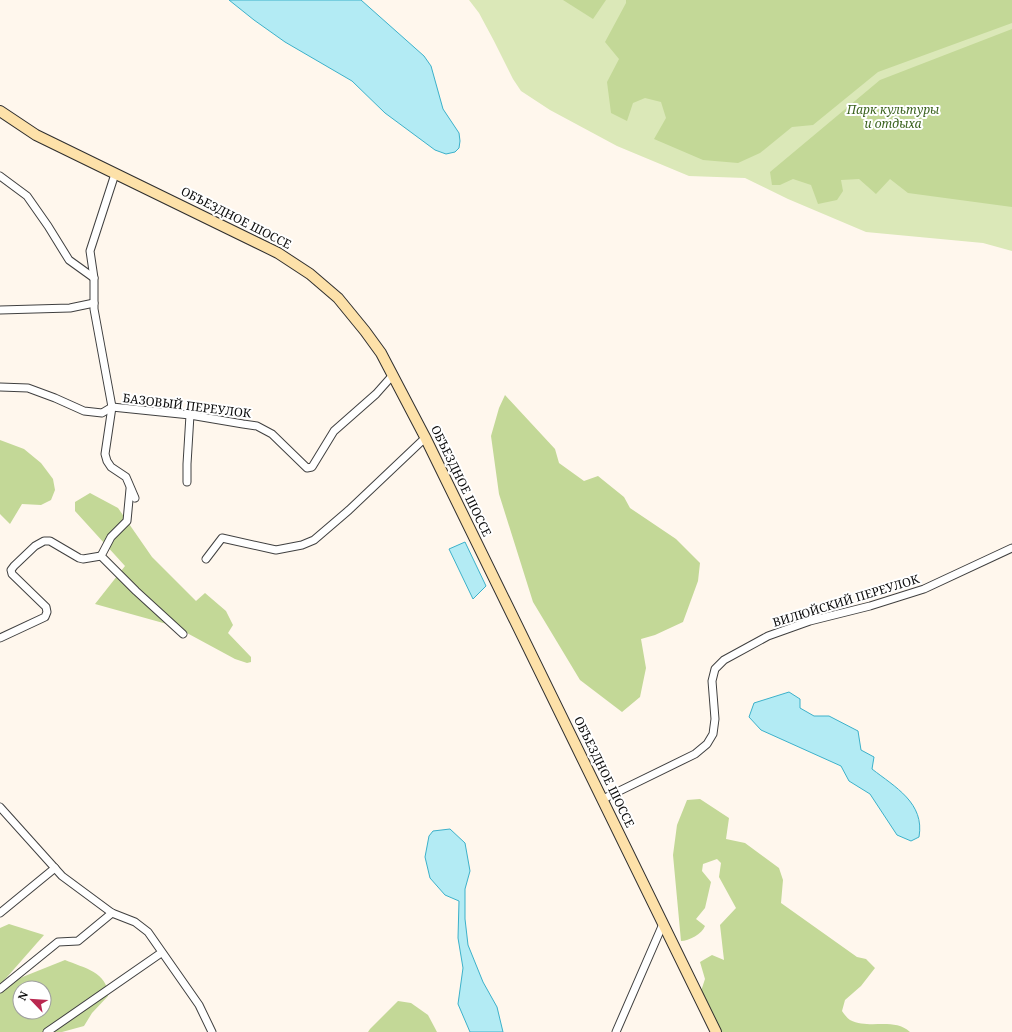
<svg xmlns="http://www.w3.org/2000/svg" width="1012" height="1032" font-family="'Noto Serif',serif">
  <style>
    .green { fill: #dbe8b8 }
    .forest { fill: #c3d897; fill-rule: evenodd }
    .water { fill: #b3ebf4; stroke: #3cb1ca }
    .lines { fill: none; stroke-linecap: round; stroke-linejoin: round }
    .minor-casing { stroke: #404040; stroke-width: 9 }
    .secondary-casing { stroke: #2f2f2f; stroke-width: 12 }
    .minor { stroke: #fff; stroke-width: 7 }
    .secondary { stroke: #fde1a9; stroke-width: 10 }
    .labels { text-anchor: middle; stroke-width: 4; stroke-linejoin: round; paint-order: stroke }
    .park-label { font-size: 12px; font-style: italic; fill: #3c631f; stroke: #fff }
    .street-label { font-size: 12px; fill: #0d0d0d; stroke: #fff }
  </style>
  <rect width="100%" height="100%" fill="#fff7ed"/>
  <polygon class="green" points="469,0 1012,0 1012,251 983,243 866,232 788,199 745,178 689,176 617,146 550,110 521,91 513,79 494,41 479,13"/>
  <g class="forest">
    <polygon points="563,0 606,0 593,19"/>
    <polygon points="626,0 1012,0 1012,23 878,72 813,125 792,127 760,153 738,163 703,160 654,139 666,118 661,102 645,98 633,103 627,121 611,113 607,82 619,59 605,42 626,3"/>
    <polygon points="1012,29 1012,207 908,193 890,179 876,194 859,179 841,180 843,191 837,200 818,204 811,185 793,179 780,185 772,185 770,172 880,80"/>
    <polygon points="505,395 555,449 559,463 584,481 598,476 624,497 630,508 676,539 700,563 698,581 683,622 655,635 641,639 646,668 640,697 622,712 580,680 533,602 499,494 491,436 499,408"/>
    <polygon points="0,440 24,449 41,463 53,479 55,490 51,500 41,505 22,504 10,524 0,514"/>
    <polygon points="90,493 118,508 152,557 196,601 205,593 226,611 233,625 228,633 251,657 251,662 247,663 235,659 174,626 95,604 125,566 75,511 75,502"/>
    <path d="M 700,799 L 729,818 L 726,839 L 745,843 L 779,868 L 783,880 L 781,903 L 857,957 L 866,959 L 875,968 L 861,986 L 845,1000 L 842,1011 C 844,1014 847,1018 850,1020 C 870,1030 893,1017 910,1032 L 722,1032 L 701,991 L 705,979 L 700,962 L 712,955 L 724,960 L 720,925 L 736,908 L 719,877 L 721,863 L 717,859 L 703,864 L 702,871 L 711,882 L 705,908 L 696,919 L 705,926 C 702,934 689,941 681,941 L 673,855 L 677,825 L 687,800 Z"/>
    <polygon points="9,924 44,935 0,985 0,928"/>
    <path d="M 65,960 C 84,968 108,972 108,996 L 92,1013 L 84,1026 L 62,1032 L 0,1032 L 0,986 ZM 20,988 L 44,988 L 44,1012 L 20,1012 Z"/>
    <polygon points="398,1001 411,1003 428,1015 437,1032 368,1032 370,1029"/>
  </g>
  <g class="water">
    <polygon points="229,0 361,0 424,56 431,66 443,109 459,133 460,141 459,148 455,152 446,154 435,150 385,113 352,81 285,42 254,20"/>
    <polygon points="465,542 486,586 473,599 449,549"/>
    <path d="M 789,692 L 800,699 L 800,708 L 814,716 L 829,716 L 858,731 L 861,750 L 874,757 L 872,769 C 895,787 925,803 919,837 L 911,841 L 897,835 L 870,794 L 849,781 L 841,766 L 761,730 L 749,717 L 754,703 Z"/>
    <polygon points="450,829 465,843 470,871 465,889 465,919 468,945 483,982 497,1007 503,1032 470,1032 458,1004 463,968 458,938 459,901 445,895 430,878 425,857 429,836 433,831"/>
  </g>
  <g class="lines">
    <defs>
      <g id="minor">
        <polyline points="115,174 90,251 94,278 94,309 112,407 105,454 107,461 111,467 126,477 135,498"/>
        <polyline points="0,176 27,196 48,226 69,260 94,278"/>
        <polyline points="0,310 70,308 94,303"/>
        <polyline points="0,387 28,388 55,398 84,411 102,413 112,407 190,415 243,424 257,426 272,434 307,468 312,467 334,431 376,394 392,376"/>
        <polyline points="187,482 187,464 190,415"/>
        <polyline points="130,489 127,521 111,537 101,556 136,591 183,634"/>
        <polyline points="206,559 222,538 276,550 302,545 314,540 349,510 425,438"/>
        <polyline points="0,638 45,617 47,612 46,607 12,574 11,570 14,566 35,546 44,541 50,541 79,558 83,559 101,556"/>
        <polyline points="603,799 695,754 707,744 713,734 715,719 712,681 715,669 724,660 768,636 810,621 870,606 924,589 1012,548"/>
        <polyline points="0,807 62,876 112,913 135,922 148,932 199,1005 212,1032"/>
        <polyline points="0,913 55,868"/>
        <polyline points="0,989 58,942 78,941 112,913"/>
        <polyline points="47,1032 161,953"/>
        <polyline points="616,1032 663,924"/>
      </g>
      <polyline id="secondary" points="0,111 36,135 278,253 310,274 338,298 365,331 381,353 425,437 716,1032"/>
    </defs>
    <use href="#minor" class="minor-casing"/>
    <use href="#secondary" class="secondary-casing"/>
    <use href="#minor" class="minor"/>
    <use href="#secondary" class="secondary"/>
  </g>
  <g class="labels">
    <g class="park-label">
      <text x="893" y="114">Парк культуры<tspan x="893" dy="14">и отдыха</tspan></text>
    </g>
    <g class="street-label">
      <text transform="translate(236 218) rotate(27)" y="4">ОБЪЕЗДНОЕ ШОССЕ</text>
      <text transform="translate(187 406) rotate(7)" y="4">БАЗОВЫЙ ПЕРЕУЛОК</text>
      <text transform="translate(461 481) rotate(64)" y="4">ОБЪЕЗДНОЕ ШОССЕ</text>
      <text transform="translate(846 601) rotate(-17)" y="4">ВИЛЮЙСКИЙ ПЕРЕУЛОК</text>
      <text transform="translate(604 772) rotate(64)" y="4">ОБЪЕЗДНОЕ ШОССЕ</text>
    </g>
  </g>
  <g transform="translate(32 1000) rotate(295)"><circle r="19" fill="#ffffff" stroke="#9e9e9e"/>
  <path d="M0-3L7 15L0 10L-7 15Z" fill="#b92850"/>
  <text y="-6" font-size="11" font-weight="bold" text-anchor="middle" fill="#0d0d0d">N</text>
  </g>
</svg>
